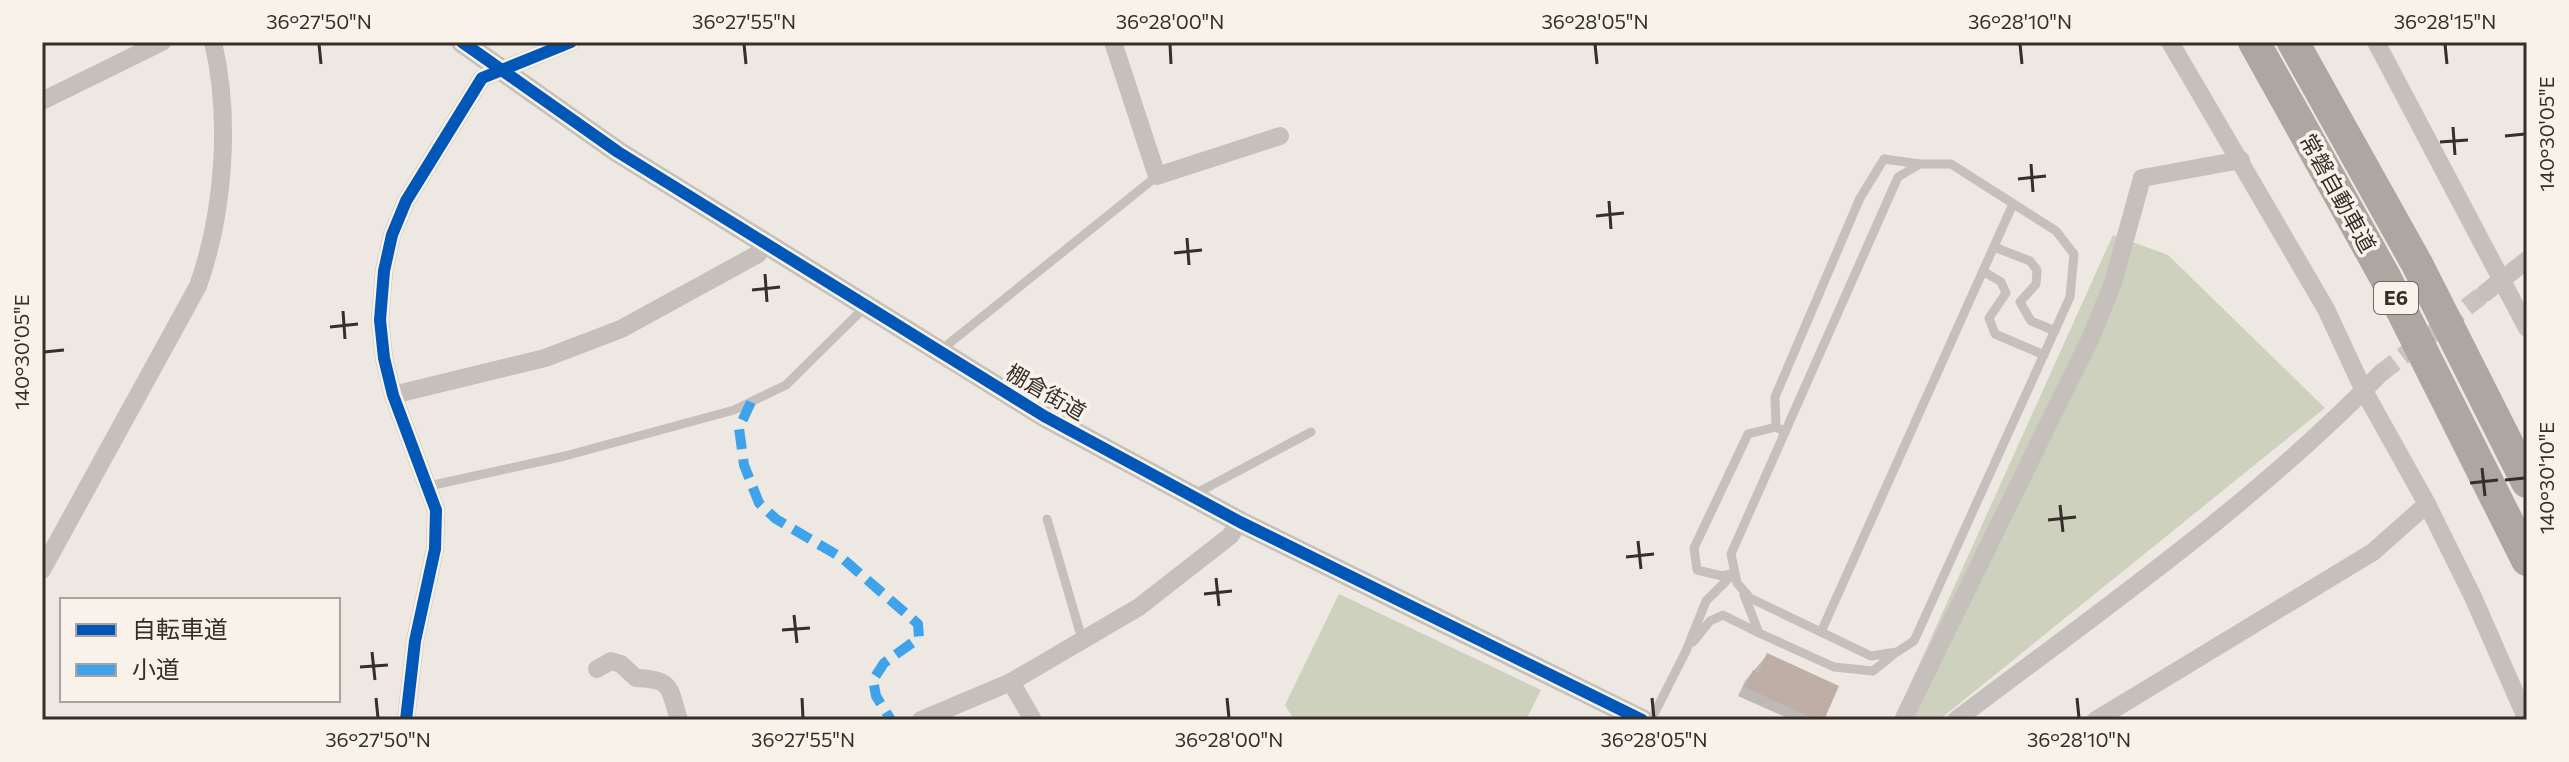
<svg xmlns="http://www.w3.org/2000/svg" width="2569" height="762" font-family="Commissioner,'Noto Sans JP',sans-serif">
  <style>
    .green { fill: #cdd1bd }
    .shadow { fill: #0003 }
    .building { fill: #bfaea5 }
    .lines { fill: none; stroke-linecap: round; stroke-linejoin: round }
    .minor-tunnel { stroke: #c8c3bd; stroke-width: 18; stroke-dasharray: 18 9; stroke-linecap: butt }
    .service { stroke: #c5c0bb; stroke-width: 9 }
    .minor { stroke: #c5c0bb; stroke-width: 18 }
    .tertiary { stroke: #c5c0bb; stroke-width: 22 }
    .motorway { stroke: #aca7a1; stroke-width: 32 }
    .quiet { stroke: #3fa3eb; stroke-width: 10; stroke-dasharray: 20 10; stroke-linecap: butt }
    .cycleway-casing { stroke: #f9f2ea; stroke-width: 17 }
    .cycleway { stroke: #0057b8; stroke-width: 12 }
    .ticks { fill: none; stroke: #362e29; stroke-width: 3 }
    .labels { text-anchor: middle; stroke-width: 7; stroke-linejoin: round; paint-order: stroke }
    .shield { fill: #f9f2ea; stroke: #706963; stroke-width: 2 }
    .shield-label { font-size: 20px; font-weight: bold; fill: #362e29 }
    .street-label { font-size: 22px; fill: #362e29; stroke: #f9f2ea }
    .neatline { fill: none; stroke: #362e29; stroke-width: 3 }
    .ticks-label { font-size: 20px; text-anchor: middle; fill: #362e29 }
  </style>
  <rect width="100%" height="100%" fill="#ede8e2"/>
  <g class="green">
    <polygon points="2113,235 2168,255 2325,408 1939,720 1894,720"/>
    <polygon points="1339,594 1541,690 1526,720 1294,720 1285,705"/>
  </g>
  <polygon class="shadow" points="1767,655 1822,720 1792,720 1738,696 1745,681"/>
  <polygon class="building" points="1767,653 1839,686 1824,720 1816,720 1745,687 1753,670 1758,673"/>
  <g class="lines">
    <polyline class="minor-tunnel" points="2381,373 2485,293"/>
    <g class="service">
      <polygon points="1920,164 1951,164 2056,231 2074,254 2070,297 1914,641 1897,652 1871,656 1750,598 1737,583 1731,554 1898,177"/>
      <polyline points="1994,247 2030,261 2037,270 2036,284 2020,302 2031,321 2055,331"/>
      <polyline points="1983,271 2001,282 2006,293 1989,318 1995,334 2044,355"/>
      <polyline points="941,350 1157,176"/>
      <polyline points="1785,432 1776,427 1775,397 1860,198 1884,159 1920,164"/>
      <polyline points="429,486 565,456 734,410 786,385 865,307"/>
      <polyline points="1195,494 1311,432"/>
      <polyline points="1047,519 1082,639"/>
      <polyline points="1735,573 1722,576 1697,570 1694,548 1748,434 1776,427"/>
      <polyline points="1744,595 1759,633 1834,667 1873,671 1894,654"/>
      <polyline points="1821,632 2013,204"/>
      <polyline points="1693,642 1710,621 1723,615 1759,633"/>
      <polyline points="1651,720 1686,651 1706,601 1732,575"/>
    </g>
    <g class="minor">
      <polyline points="1113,42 1157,176 1280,136"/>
      <polyline points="2170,42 2326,309 2364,391 2427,504 2473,597 2527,720"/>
      <polyline points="2376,42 2527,328"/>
      <polyline points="42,101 162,42"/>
      <polyline points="2485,293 2527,260"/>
      <polyline points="393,395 545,358 621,329 758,254 763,243"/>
      <path d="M 42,570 L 198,286 C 224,213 231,118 213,42"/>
      <path d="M 597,669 L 611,661 L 621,664 L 636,678 C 673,679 669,688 679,720"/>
      <polyline points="1011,682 1033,720"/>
      <polyline points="406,720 415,641 435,549 436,510 393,395 384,358 380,320 384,271 392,235 406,201 482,78 571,42"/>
      <polyline points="921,720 1011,682 1139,607 1230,536 1240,522"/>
      <polyline points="1903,720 2091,337 2113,283 2142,178 2241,160"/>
      <path d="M 1956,720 C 2100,611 2255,503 2381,373"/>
      <polyline points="2096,720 2373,552 2427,504"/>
    </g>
    <polyline class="tertiary" points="462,42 618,152 1044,416 1240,522 1642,720"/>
    <g class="motorway">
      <polyline points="2254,42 2385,277 2527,560"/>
      <polyline points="2293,42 2417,264 2527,482"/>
    </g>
    <polyline class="quiet" points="751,402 739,428 744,465 759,503 776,519 842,558 918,624 919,638 884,663 873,680 876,696 891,720"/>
    <defs>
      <g id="cycleway">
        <polyline points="462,42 618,152 1044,416 1240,522 1642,720"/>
        <polyline points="406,720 415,641 435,549 436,510 393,395 384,358 380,320 384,271 392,235 406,201 482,78 571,42"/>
      </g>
    </defs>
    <use href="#cycleway" class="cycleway-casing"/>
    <use href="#cycleway" class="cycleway"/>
  </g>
  <path class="ticks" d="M 319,44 L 321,64M 744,44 L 746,64M 1170,44 L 1171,64M 1595,44 L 1597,64M 2020,44 L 2022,64M 2445,44 L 2447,64M 2453,127 L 2455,155M 2505,136 L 2525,134M 2440,142 L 2468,140M 2031,164 L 2033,192M 2018,179 L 2046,176M 1609,201 L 1611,229M 1596,216 L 1624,213M 1187,238 L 1189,265M 1174,253 L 1202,250M 765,274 L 767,302M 752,290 L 780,287M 343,311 L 345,339M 330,327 L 358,324M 44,352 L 64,350M 2482,468 L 2485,496M 2505,480 L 2525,478M 2470,483 L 2498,480M 2060,505 L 2063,532M 2048,520 L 2076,517M 1638,541 L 1641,569M 1626,557 L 1654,554M 1216,578 L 1219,606M 1204,594 L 1232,591M 794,615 L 797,643M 782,630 L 810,628M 372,652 L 375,680M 360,667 L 388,665M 376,698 L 378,718M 802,698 L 803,718M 1227,698 L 1229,718M 1652,698 L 1654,718M 2077,698 L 2079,718"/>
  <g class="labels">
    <rect class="shield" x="2374" y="282" width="44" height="32" rx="6"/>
    <g class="shield-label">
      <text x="2396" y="305">E6</text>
    </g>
    <g class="street-label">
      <text transform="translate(2338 193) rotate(61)" y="8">常磐自動車道</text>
      <text transform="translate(1046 392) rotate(30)" y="8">棚倉街道</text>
    </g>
  </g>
  <rect width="2569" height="762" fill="none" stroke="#f9f2ea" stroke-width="88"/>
  <rect x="60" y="598" width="280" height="104" fill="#f9f2ea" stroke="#aba49d" stroke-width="2"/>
  <rect x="76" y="624" width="40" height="12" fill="#0057b8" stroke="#aba49d" stroke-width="2"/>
  <text x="132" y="638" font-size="24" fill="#362e29">自転車道</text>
  <rect x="76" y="664" width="40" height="12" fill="#3fa3eb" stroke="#aba49d" stroke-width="2"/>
  <text x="132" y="678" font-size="24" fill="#362e29">小道</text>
  <rect x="44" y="44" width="2481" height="674" class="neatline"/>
  <g class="ticks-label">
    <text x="319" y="29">36°27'50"N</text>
    <text x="744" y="29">36°27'55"N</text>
    <text x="1170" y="29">36°28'00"N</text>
    <text x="1595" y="29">36°28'05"N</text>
    <text x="2020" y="29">36°28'10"N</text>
    <text x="2445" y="29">36°28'15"N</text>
    <text transform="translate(2547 134) rotate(-90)" y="7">140°30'05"E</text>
    <text transform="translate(22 352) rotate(-90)" y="7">140°30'05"E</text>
    <text transform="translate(2547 478) rotate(-90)" y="7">140°30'10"E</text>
    <text x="378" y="747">36°27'50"N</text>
    <text x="803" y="747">36°27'55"N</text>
    <text x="1229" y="747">36°28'00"N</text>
    <text x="1654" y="747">36°28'05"N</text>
    <text x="2079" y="747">36°28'10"N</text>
  </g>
</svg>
